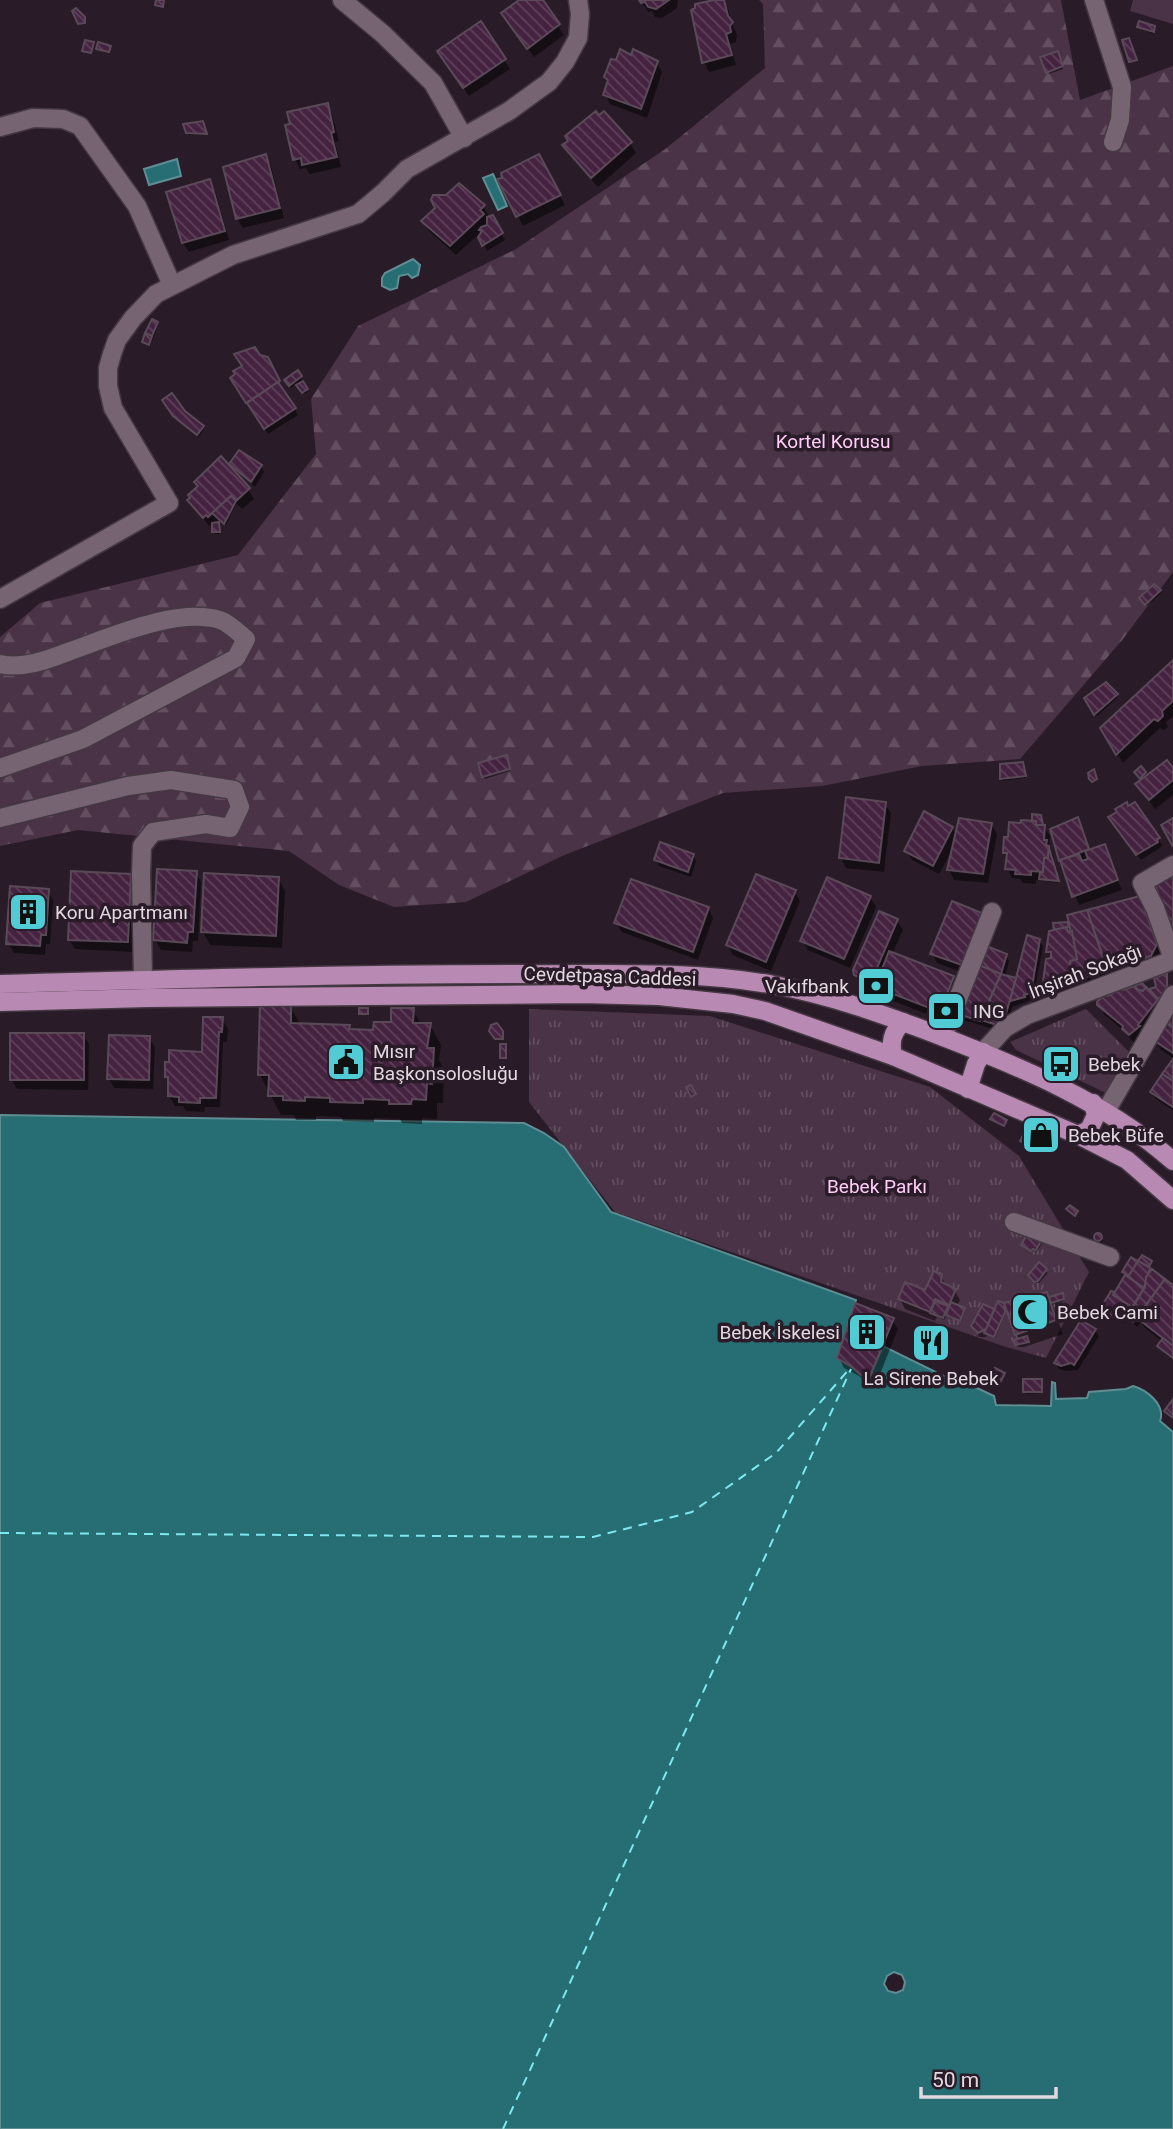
<svg xmlns="http://www.w3.org/2000/svg" width="1173" height="2129" font-family="Roboto,sans-serif">
  <style>
    .forest { fill: url(#forest-firs) }
    .park { fill: url(#park-tufts) }
    .pitch { fill: #4a3247 }
    .water { fill: #266e73; stroke: #5e8e94; stroke-width: 2; fill-rule: evenodd }
    .shadow { fill: #0007 }
    .lines { fill: none; stroke-linecap: round; stroke-linejoin: round }
    .ferry { stroke: #7de8f0; stroke-width: 2; stroke-dasharray: 9 7; stroke-linecap: butt }
    .building { fill: url(#building-back-hatch); stroke: #5a4a58; stroke-width: 2 }
    .minor-casing { stroke: #443842; stroke-width: 21 }
    .tertiary-casing { stroke: #443842; stroke-width: 21 }
    .primary-casing { stroke: #443842; stroke-width: 21 }
    .minor { stroke: #766473; stroke-width: 18 }
    .tertiary { stroke: #766473; stroke-width: 18 }
    .primary { stroke: #b889b2; stroke-width: 18 }
    .labels { text-anchor: middle; stroke-width: 7; stroke-linejoin: round; paint-order: stroke }
    .park-label { font-size: 19px; fill: #ffccf8; stroke: #2a1b28 }
    .poi-label { font-size: 19px; fill: #e2d8e0; stroke: #2a1b28; text-anchor: start }
    .street-label { font-size: 19px; fill: #e2d8e0; stroke: #2a1b28 }
  </style>
  <defs>
    <pattern id="forest-firs" width="22" height="20" patternUnits="userSpaceOnUse" patternTransform="scale(1.75)"><rect width="22" height="20" fill="#4a3247"/><path d="M5 1l3.5 6h-7zM16 11l3.5 6h-7z" fill="#644f61"/></pattern>
    <pattern id="park-tufts" width="24" height="20" patternUnits="userSpaceOnUse" patternTransform="scale(1.75)"><rect width="24" height="20" fill="#4a3247"/><path d="M3 7l-1-3M5 7V3M7 7l1-3M15 17l-1-3M17 17v-4M19 17l1-3" fill="none" stroke="#644f61"/></pattern>
    <pattern id="building-back-hatch" width="6" height="6" patternUnits="userSpaceOnUse" patternTransform="scale(1.75)"><rect width="6" height="6" fill="#442240"/><path d="M-1 5l2 2M0 0l6 6M5-1l2 2" fill="none" stroke="#5f415b"/></pattern>
  </defs>
  <rect width="100%" height="100%" fill="#2a1b28"/>
  <polygon class="forest" points="759,0 1061,0 1080,100 1173,66 1173,572 1123,639 1020,759 922,766 822,786 723,793 562,856 466,902 394,907 339,885 289,851 78,830 0,846 0,637 40,603 238,555 316,454 311,399 358,326 516,249 664,150 765,68 763,4"/>
  <g class="park">
    <polygon points="529,1009 710,1016 930,1087 1019,1156 1089,1272 1046,1358 1006,1347 615,1212 529,1102"/>
    <polygon points="1086,1009 1131,1054 1108,1094 1016,1050 1010,1042"/>
  </g>
  <polygon class="pitch" points="1133,0 1173,0 1173,24 1130,11"/>
  <g class="water">
    <polygon points="177,159 181,176 149,185 144,169"/>
    <polygon points="493,174 507,206 498,210 483,178"/>
    <polygon points="413,259 420,265 418,275 412,278 408,274 399,276 397,288 390,290 382,286 382,278 385,273"/>
    <path d="M 0,1115 L 524,1123 L 544,1133 L 564,1147 L 611,1212 L 856,1300 L 837,1358 L 852,1367 L 868,1381 L 883,1346 L 958,1383 L 960,1380 L 994,1396 L 996,1405 L 1051,1406 L 1052,1382 L 1055,1383 L 1056,1399 L 1087,1398 L 1089,1392 L 1126,1389 L 1133,1386 C 1147,1390 1166,1405 1160,1421 L 1173,1432 L 1173,2129 L 0,2129 ZM 894,1972 L 902,1975 L 905,1982 L 903,1990 L 896,1993 L 888,1991 L 884,1984 L 887,1976 Z"/>
  </g>
  <g class="shadow">
    <polygon points="522,0 541,0 564,35 534,57 509,23"/>
    <polygon points="640,0 677,0 678,1 677,8 662,18 655,17 652,11 648,12"/>
    <polygon points="720,0 723,0 728,9 732,24 737,34 736,42 730,44 736,65 709,72 704,62"/>
    <polygon points="1139,27 1154,27 1154,34 1140,29"/>
    <polygon points="1058,55 1063,69 1049,74 1048,72"/>
    <polygon points="632,57 656,62 662,72 647,118 610,104 605,94 609,82 606,77"/>
    <polygon points="504,60 510,69 469,96 445,61"/>
    <polygon points="327,105 332,114 339,141 335,142 341,167 310,174 306,168 300,169 295,160 287,127"/>
    <polygon points="204,125 206,135 189,135 187,133"/>
    <polygon points="630,143 636,153 598,187 570,155 564,146"/>
    <polygon points="266,156 271,166 284,218 243,228 237,218"/>
    <polygon points="539,156 565,205 523,226 499,180"/>
    <polygon points="209,181 215,191 229,240 189,252 183,243 168,193"/>
    <polygon points="483,206 490,218 493,217 505,240 487,251 480,233 456,255 429,231 424,221"/>
    <polygon points="157,324 158,326 150,346 146,345 144,342"/>
    <polygon points="298,373 308,392 304,394 297,383 291,388 286,380"/>
    <polygon points="233,378 276,378 298,415 268,434"/>
    <polygon points="166,403 203,427 204,429 199,437 176,419"/>
    <polygon points="231,464 261,466 264,472 255,487 235,470"/>
    <polygon points="248,489 254,499 242,509 237,504 235,506 226,525 220,520 217,523 220,534 215,534 214,522 209,526 190,500"/>
    <polygon points="1159,591 1161,593 1147,606 1142,601"/>
    <polygon points="1173,663 1173,716 1166,722 1168,727 1164,730 1160,728 1123,763 1102,728"/>
    <polygon points="1116,695 1118,697 1097,716 1087,699"/>
    <polygon points="507,760 510,771 485,779 483,776"/>
    <polygon points="1024,766 1026,778 1003,781 1002,779"/>
    <polygon points="1141,769 1147,777 1173,771 1173,795 1155,809 1137,785 1143,780 1137,775"/>
    <polygon points="885,804 891,813 884,872 846,868 841,858"/>
    <polygon points="1114,823 1152,828 1162,845 1160,848 1141,860"/>
    <polygon points="991,825 997,834 988,883 954,880 949,870 954,847 939,874 912,860 906,851 952,828 957,836"/>
    <polygon points="1081,825 1089,851 1104,846 1122,890 1079,905 1063,864"/>
    <polygon points="1044,827 1050,836 1049,847 1054,857 1053,864 1059,883 1036,880 1036,884 1023,883 1020,879 1012,878 1007,868 1008,859 1004,853"/>
    <polygon points="693,855 696,861 691,877 659,866 656,859"/>
    <polygon points="196,873 201,882 198,941 193,941 192,952 161,950 155,940"/>
    <polygon points="130,875 136,885 132,952 75,949 69,939"/>
    <polygon points="278,878 285,891 282,948 210,945 203,932"/>
    <polygon points="48,891 53,900 50,944 46,944 45,955 14,953 8,943"/>
    <polygon points="795,892 800,901 771,971 733,955 728,945"/>
    <polygon points="870,897 876,907 850,968 808,950 802,940"/>
    <polygon points="1139,898 1162,955 1156,965 1049,998 1043,989 1047,960 1053,960 1048,951 1067,924 1070,929 1066,930 1069,934 1073,933 1069,916"/>
    <polygon points="708,908 713,918 698,960 622,932 616,923"/>
    <polygon points="981,915 987,924 967,974 937,963 932,953"/>
    <polygon points="897,921 903,930 892,954 953,977 958,987 945,1021 883,997 878,989 877,991 862,985 856,975"/>
    <polygon points="1039,940 1043,946 1033,999 1012,1007 1007,1026 1000,1031 960,1019 957,1013 1005,955 1009,961 1005,977 1017,980"/>
    <polygon points="1166,975 1168,995 1158,1002 1162,1010 1135,1044 1126,1033 1105,1015 1099,1005 1158,988"/>
    <polygon points="290,1007 301,1025 348,1027 351,1031 375,1032 392,1024 413,1010 421,1025 430,1025 441,1045 439,1060 444,1069 443,1103 437,1103 437,1119 422,1118 422,1124 402,1123 400,1119 374,1118 374,1122 343,1121 341,1117 316,1116 316,1120 296,1120 294,1115 281,1115 260,1075"/>
    <polygon points="1173,1012 1173,1058 1161,1050 1155,1040"/>
    <polygon points="222,1019 228,1029 227,1042 223,1042 220,1107 205,1107 204,1112 186,1111 183,1106 175,1106 169,1096 170,1083 166,1077 204,1054"/>
    <polygon points="83,1035 89,1044 88,1090 17,1089 12,1080"/>
    <polygon points="149,1038 155,1047 153,1089 114,1088 109,1079"/>
    <polygon points="1173,1062 1173,1110 1156,1099 1152,1093"/>
    <polygon points="1097,1235 1103,1241 1102,1243 1095,1238"/>
    <polygon points="1041,1240 1042,1243 1037,1252 1034,1250 1033,1252 1023,1245"/>
    <polygon points="1143,1257 1151,1262 1150,1270 1173,1287 1173,1358 1163,1342 1144,1327 1141,1322 1137,1327 1127,1317 1123,1323 1110,1315 1111,1309 1105,1305 1112,1293 1115,1294 1127,1276 1124,1272 1138,1264"/>
    <polygon points="1039,1265 1048,1273 1039,1283 1036,1283 1030,1275"/>
    <polygon points="941,1276 947,1287 954,1290 960,1300 957,1306 965,1311 961,1322 946,1316 944,1320 937,1317 935,1321 905,1309 900,1299 926,1292"/>
    <polygon points="1062,1295 1064,1301 1052,1305 1057,1316 1069,1315 1070,1319 1059,1323 1063,1334 1024,1347 1018,1347 1019,1340 1016,1334 1049,1298"/>
    <polygon points="999,1303 1005,1305 1005,1315 995,1338 987,1335 986,1337 979,1337 973,1324 993,1311 995,1314"/>
    <polygon points="892,1320 898,1329 874,1389 859,1376 844,1368 839,1358"/>
    <polygon points="1095,1330 1099,1336 1078,1370 1065,1371 1059,1369 1056,1363"/>
    <polygon points="1041,1380 1042,1393 1026,1394 1025,1391"/>
  </g>
  <g class="lines">
    <g class="ferry">
      <polyline points="0,1533 593,1537 692,1512 776,1453 851,1367"/>
      <polyline points="503,2129 851,1369"/>
    </g>
  </g>
  <g class="building">
    <polygon points="156,0 164,0 163,7 155,5"/>
    <polygon points="519,0 543,0 560,24 527,49 501,13"/>
    <polygon points="639,0 669,0 656,9 648,7 645,2 641,3"/>
    <polygon points="714,0 724,0 728,16 733,22 730,26 731,32 726,34 732,55 702,63 691,10 695,8 695,4"/>
    <polygon points="76,8 85,17 85,23 78,24 72,11"/>
    <polygon points="481,21 506,59 463,88 437,51"/>
    <polygon points="1139,21 1155,26 1154,32 1137,27"/>
    <polygon points="1129,38 1137,60 1129,62 1122,40"/>
    <polygon points="85,40 94,42 91,53 82,51"/>
    <polygon points="98,42 111,46 109,52 96,49"/>
    <polygon points="620,49 631,55 633,49 658,61 641,109 603,95 608,80 604,77 611,59 616,60"/>
    <polygon points="1058,51 1063,66 1046,73 1040,57"/>
    <polygon points="328,103 334,132 331,133 337,157 302,165 301,158 293,160 285,125 290,124 287,112"/>
    <polygon points="596,111 599,115 604,111 632,142 591,178 562,145 568,141 565,136"/>
    <polygon points="203,121 207,134 186,133 183,124"/>
    <polygon points="266,154 280,208 236,219 223,167"/>
    <polygon points="539,154 561,195 516,217 497,179 502,178 501,173"/>
    <polygon points="210,179 225,231 182,243 166,192"/>
    <polygon points="459,183 485,205 480,210 484,214 450,246 421,221 435,208 431,200 433,195 446,195"/>
    <polygon points="493,215 503,233 482,246 478,237 482,231 479,230 481,227 487,225 487,217"/>
    <polygon points="152,319 158,322 152,336 145,333"/>
    <polygon points="145,333 152,336 149,345 142,342"/>
    <polygon points="255,347 260,355 268,357 280,381 246,403 230,378 235,374 233,371 242,366 234,354"/>
    <polygon points="298,370 302,376 289,386 284,380"/>
    <polygon points="303,381 308,389 302,393 296,385"/>
    <polygon points="278,382 296,408 264,429 247,403"/>
    <polygon points="172,393 185,411 204,426 197,435 173,416 162,400"/>
    <polygon points="239,450 262,465 251,482 229,464"/>
    <polygon points="221,456 250,488 236,501 231,496 208,517 206,515 203,518 187,500 190,498 188,495 198,486 194,482"/>
    <polygon points="231,496 236,501 224,524 212,513"/>
    <polygon points="219,522 220,532 212,532 212,523"/>
    <polygon points="1154,584 1161,590 1145,605 1139,598"/>
    <polygon points="1173,660 1173,701 1162,711 1163,716 1158,721 1154,719 1116,755 1100,728"/>
    <polygon points="1106,682 1118,694 1094,715 1084,698"/>
    <polygon points="507,755 510,769 482,777 478,763"/>
    <polygon points="1167,760 1173,768 1173,780 1149,800 1135,784"/>
    <polygon points="1023,762 1026,776 1000,779 1000,764"/>
    <polygon points="1141,766 1146,772 1140,779 1134,772"/>
    <polygon points="1094,769 1097,779 1092,782 1089,779 1088,773"/>
    <polygon points="846,797 886,802 879,863 839,858"/>
    <polygon points="1127,802 1128,806 1135,802 1160,838 1157,839 1158,842 1136,855 1108,817 1117,812 1115,809"/>
    <polygon points="924,811 953,827 933,866 904,851"/>
    <polygon points="1032,814 1041,815 1043,825 1036,825 1036,821 1032,821"/>
    <polygon points="1078,817 1089,849 1059,861 1050,829"/>
    <polygon points="959,818 992,823 983,874 947,870"/>
    <polygon points="1173,818 1173,847 1161,825"/>
    <polygon points="1021,820 1036,821 1036,825 1045,825 1044,840 1047,840 1046,845 1049,846 1048,858 1044,858 1043,872 1031,871 1031,875 1015,874 1016,870 1005,869 1007,853 1003,853 1004,837 1008,837 1009,822 1020,823"/>
    <polygon points="660,842 694,854 688,872 654,860"/>
    <polygon points="1105,844 1118,880 1072,897 1060,860 1079,854 1082,861 1088,859 1085,851"/>
    <polygon points="1049,848 1059,881 1039,879 1040,872 1043,872 1044,858 1048,858"/>
    <polygon points="157,869 197,871 193,932 188,932 187,943 153,940"/>
    <polygon points="71,871 131,874 128,942 68,940"/>
    <polygon points="204,873 279,877 276,936 201,932"/>
    <polygon points="1173,873 1173,935 1154,882"/>
    <polygon points="756,874 796,890 766,962 726,945"/>
    <polygon points="827,877 871,896 844,959 800,941"/>
    <polygon points="631,879 709,907 693,952 614,923"/>
    <polygon points="10,886 49,889 46,935 41,935 40,946 6,944"/>
    <polygon points="1140,896 1157,944 1151,956 1108,971 1087,910"/>
    <polygon points="952,901 982,913 962,965 930,954"/>
    <polygon points="1087,910 1107,970 1072,982 1070,961 1077,959 1067,915"/>
    <polygon points="879,911 898,919 871,982 854,975 853,970"/>
    <polygon points="1068,922 1068,927 1054,930 1053,923"/>
    <polygon points="1067,927 1068,932 1072,931 1077,959 1070,961 1071,980 1042,989 1046,959 1051,958 1051,952 1046,952 1049,931"/>
    <polygon points="1027,935 1040,939 1031,993 1024,995 1025,997 1010,1001"/>
    <polygon points="984,945 1007,954 1001,974 976,964"/>
    <polygon points="889,951 954,976 940,1012 875,987"/>
    <polygon points="974,963 1001,974 980,1021 955,1013"/>
    <polygon points="1167,973 1167,992 1158,999 1149,989 1156,987 1154,978"/>
    <polygon points="1001,974 1016,978 1004,1021 999,1020 997,1025 981,1020"/>
    <polygon points="1142,983 1146,987 1143,991 1138,990 1134,986"/>
    <polygon points="1134,986 1138,990 1143,991 1146,987 1158,999 1138,1025 1140,1026 1129,1035 1122,1029 1123,1026 1097,1005 1097,1002 1104,995 1108,996 1122,988 1123,990"/>
    <polygon points="260,1004 291,1005 291,1023 350,1025 349,1029 373,1030 374,1022 391,1022 391,1008 414,1008 413,1023 431,1023 427,1048 434,1048 432,1084 427,1083 426,1100 412,1099 411,1104 389,1104 389,1100 363,1099 363,1103 330,1102 330,1098 305,1097 305,1101 283,1100 283,1096 268,1096 269,1075 258,1075"/>
    <rect x="359" y="1008" width="9" height="6"/>
    <polygon points="1173,1009 1173,1028 1165,1022"/>
    <polygon points="203,1017 223,1017 222,1032 219,1032 216,1098 200,1098 200,1103 179,1102 179,1097 168,1096 168,1077 165,1077 165,1062 169,1062 169,1050 202,1052"/>
    <polygon points="1165,1022 1173,1028 1173,1053 1153,1040"/>
    <polygon points="497,1023 503,1031 503,1039 495,1039 489,1031 491,1025"/>
    <rect x="10" y="1033" width="74" height="47"/>
    <polygon points="109,1035 150,1036 149,1080 107,1079"/>
    <rect x="500" y="1044" width="6" height="14"/>
    <polygon points="1173,1059 1173,1081 1162,1074"/>
    <polygon points="1162,1074 1173,1081 1173,1107 1150,1092"/>
    <polygon points="691,1085 696,1094 691,1097 686,1087"/>
    <polygon points="994,1113 1007,1120 1004,1126 990,1119"/>
    <polygon points="1023,1135 1038,1142 1035,1148 1020,1141"/>
    <polygon points="1070,1205 1078,1211 1075,1216 1066,1209"/>
    <polygon points="1029,1231 1042,1239 1036,1250 1033,1249 1031,1251 1021,1245"/>
    <circle cx="1098" cy="1237" r="4"/>
    <polygon points="1142,1255 1152,1261 1149,1267 1138,1261"/>
    <polygon points="1131,1257 1138,1261 1129,1276 1122,1272"/>
    <polygon points="1138,1261 1150,1268 1144,1288 1128,1277"/>
    <polygon points="1039,1262 1047,1269 1038,1281 1034,1282 1028,1275"/>
    <polygon points="1152,1269 1165,1279 1133,1322 1125,1316 1136,1302 1145,1287 1146,1277"/>
    <polygon points="934,1271 942,1274 941,1282 956,1289 949,1305 935,1299 930,1312 898,1299 905,1282 925,1290"/>
    <polygon points="1125,1275 1144,1288 1132,1307 1113,1295"/>
    <polygon points="1165,1279 1173,1285 1173,1346 1137,1318"/>
    <polygon points="1111,1291 1114,1292 1113,1295 1132,1307 1122,1321 1107,1313 1109,1308 1103,1304"/>
    <polygon points="1047,1292 1056,1320 1015,1335 1004,1303"/>
    <polygon points="1063,1293 1064,1299 1051,1303 1049,1297"/>
    <circle cx="1026" cy="1314" r="15"/>
    <polygon points="935,1301 948,1306 943,1318 930,1313"/>
    <polygon points="998,1301 1004,1303 1005,1312 994,1337 984,1333"/>
    <polygon points="951,1302 965,1308 960,1321 946,1315"/>
    <polygon points="855,1303 894,1318 868,1381 852,1367 837,1358"/>
    <polygon points="983,1304 994,1309 986,1329 978,1333 971,1326"/>
    <polygon points="1068,1311 1070,1317 1057,1321 1055,1315"/>
    <polygon points="1081,1320 1096,1329 1079,1357 1074,1365 1071,1363 1061,1366 1054,1363"/>
    <polygon points="1027,1336 1029,1342 1015,1345 1014,1340"/>
    <polygon points="1163,1338 1173,1346 1173,1358 1157,1346"/>
    <polygon points="995,1368 1005,1373 1000,1383 990,1378"/>
    <rect x="1023" y="1379" width="19" height="13"/>
    <polygon points="1173,1399 1173,1418 1164,1411"/>
  </g>
  <g class="lines">
    <defs>
      <g id="minor">
        <polyline points="342,0 383,34 433,83 464,138"/>
        <polyline points="1094,0 1122,87 1120,120 1113,142"/>
        <polyline points="0,127 33,118 63,119 80,126 137,206 172,285"/>
        <polyline points="0,599 169,503 113,408 108,386 108,368 112,354 117,340 133,318 156,294 233,255 358,214 383,193 407,169 509,111 549,82 565,62 578,38 580,14 578,0"/>
        <path d="M 0,664 C 23,669 47,660 68,652 C 110,637 177,607 220,620 C 229,623 239,633 246,639 L 236,658 L 83,739 L 0,768"/>
        <polyline points="0,818 128,786 171,780 234,790 240,807 230,828 206,824 153,832 142,846 141,874 143,980"/>
        <polyline points="1173,865 1142,883 1155,908 1173,959"/>
        <polyline points="943,1037 992,912"/>
        <polyline points="1106,1111 1173,995"/>
        <polyline points="1014,1222 1110,1257"/>
      </g>
      <polyline id="tertiary" points="983,1052 1005,1028 1027,1015 1173,960"/>
      <g id="primary">
        <path d="M 0,984 C 173,979 346,974 519,974 C 603,975 691,970 774,985 C 830,995 885,1015 938,1035 C 1021,1067 1106,1102 1173,1161"/>
        <polyline points="0,1002 148,998 583,994 659,996 733,1004 765,1011 893,1056 1078,1135 1127,1160 1173,1200"/>
        <path d="M 893,1056 C 890,1042 892,1032 903,1022"/>
        <polyline points="968,1089 976,1064 983,1052"/>
        <polyline points="1078,1135 1089,1130 1096,1115 1093,1103"/>
      </g>
    </defs>
    <use href="#minor" class="minor-casing"/>
    <use href="#tertiary" class="tertiary-casing"/>
    <use href="#primary" class="primary-casing"/>
    <use href="#minor" class="minor"/>
    <use href="#tertiary" class="tertiary"/>
    <use href="#primary" class="primary"/>
  </g>
  <defs>
    <symbol id="building-square" viewBox="-11 -11 22 22"><rect x="-9" y="-9" width="18" height="18" rx="4" fill="#51ccd5" stroke="#2a1b28"/><path d="M-4-6H4V6H1V3H-1V6H-4ZM-2.5-4.3h1.7v1.8h-1.7ZM.8-4.3h1.7v1.8H.8ZM-2.5-1h1.7V.8h-1.7ZM.8-1h1.7V.8H.8Z" fill="#111"/></symbol>
    <symbol id="bank-square" viewBox="-11 -11 22 22"><rect x="-9" y="-9" width="18" height="18" rx="4" fill="#51ccd5" stroke="#2a1b28"/><path d="M-6-4H6V4H-6ZM0-2.3a2.3 2.3 0 1 0 0 4.6a2.3 2.3 0 1 0 0-4.6Z" fill="#111"/></symbol>
    <symbol id="civic-square" viewBox="-11 -11 22 22"><rect x="-9" y="-9" width="18" height="18" rx="4" fill="#51ccd5" stroke="#2a1b28"/><path d="M-.6-6.5H3V-4.5H.6V-3L4-1V1h2V6H-6V1h2V-1L-.6-3ZM-1.2 2.5V6h2.4V2.5Z" fill="#111"/></symbol>
    <symbol id="bus-square" viewBox="-11 -11 22 22"><rect x="-9" y="-9" width="18" height="18" rx="4" fill="#51ccd5" stroke="#2a1b28"/><path d="M-5-6H5V4H4V6H2V4H-2V6H-4V4H-5ZM-3.5-4V0h7V-4ZM-3.5 1.2v1.5H-2V1.2ZM2 1.2v1.5H3.5V1.2Z" fill="#111"/></symbol>
    <symbol id="shop-square" viewBox="-11 -11 22 22"><rect x="-9" y="-9" width="18" height="18" rx="4" fill="#51ccd5" stroke="#2a1b28"/><path d="M-5-2.5h2.3a2.7 3.5 0 0 1 5.4 0H5L5.5 6h-11ZM-1.5-2.5h3a1.5 2.3 0 0 0-3 0Z" fill="#111"/></symbol>
    <symbol id="mosque-square" viewBox="-11 -11 22 22"><rect x="-9" y="-9" width="18" height="18" rx="4" fill="#51ccd5" stroke="#2a1b28"/><path d="M3.5-4.9A6 6 0 1 0 3.5 4.9A5 5 0 1 1 3.5-4.9Z" fill="#111"/></symbol>
    <symbol id="restaurant-square" viewBox="-11 -11 22 22"><rect x="-9" y="-9" width="18" height="18" rx="4" fill="#51ccd5" stroke="#2a1b28"/><path d="M-5-6h1v4h1v-4h1v4h1v-4h1v5L-1.5 .5V6h-2V.5L-5-1ZM5-6V6H3V1.5H1.5Q1.5-4 5-6Z" fill="#111"/></symbol>
  </defs>
  <g fill-rule="evenodd">
    <use href="#building-square" x="6" y="890" width="44" height="44"/>
    <use href="#bank-square" x="854" y="964" width="44" height="44"/>
    <use href="#bank-square" x="924" y="989" width="44" height="44"/>
    <use href="#civic-square" x="324" y="1040" width="44" height="44"/>
    <use href="#bus-square" x="1039" y="1042" width="44" height="44"/>
    <use href="#shop-square" x="1019" y="1113" width="44" height="44"/>
    <use href="#mosque-square" x="1008" y="1290" width="44" height="44"/>
    <use href="#building-square" x="845" y="1310" width="44" height="44"/>
    <use href="#restaurant-square" x="909" y="1321" width="44" height="44"/>
  </g>
  <g class="labels">
    <g class="park-label">
      <text x="833" y="448">Kortel Korusu</text>
      <text x="877" y="1193">Bebek Parkı</text>
    </g>
    <g class="poi-label">
      <text x="55" y="919">Koru Apartmanı</text>
      <text x="849" y="993" text-anchor="end">Vakıfbank</text>
      <text x="973" y="1018">ING</text>
      <text x="373" y="1058">Mısır<tspan x="373" dy="22">Başkonsolosluğu</tspan></text>
      <text x="1088" y="1071">Bebek</text>
      <text x="1068" y="1142">Bebek Büfe</text>
      <text x="1057" y="1319">Bebek Cami</text>
      <text x="840" y="1339" text-anchor="end">Bebek İskelesi</text>
      <text x="931" y="1385" text-anchor="middle">La Sirene Bebek</text>
    </g>
    <g class="street-label">
      <text transform="translate(1085 971) rotate(-21)" y="7">İnşirah Sokağı</text>
      <text transform="translate(610 976) rotate(2)" y="7">Cevdetpaşa Caddesi</text>
    </g>
  </g>
  <path d="M921 2087v10h135v-10" fill="none" stroke="#e2d8e0" stroke-width="3.5"/>
  <text x="932" y="2087" font-size="21" fill="#e2d8e0" stroke="#2a1b28" stroke-width="5" paint-order="stroke">50 m</text>
</svg>
